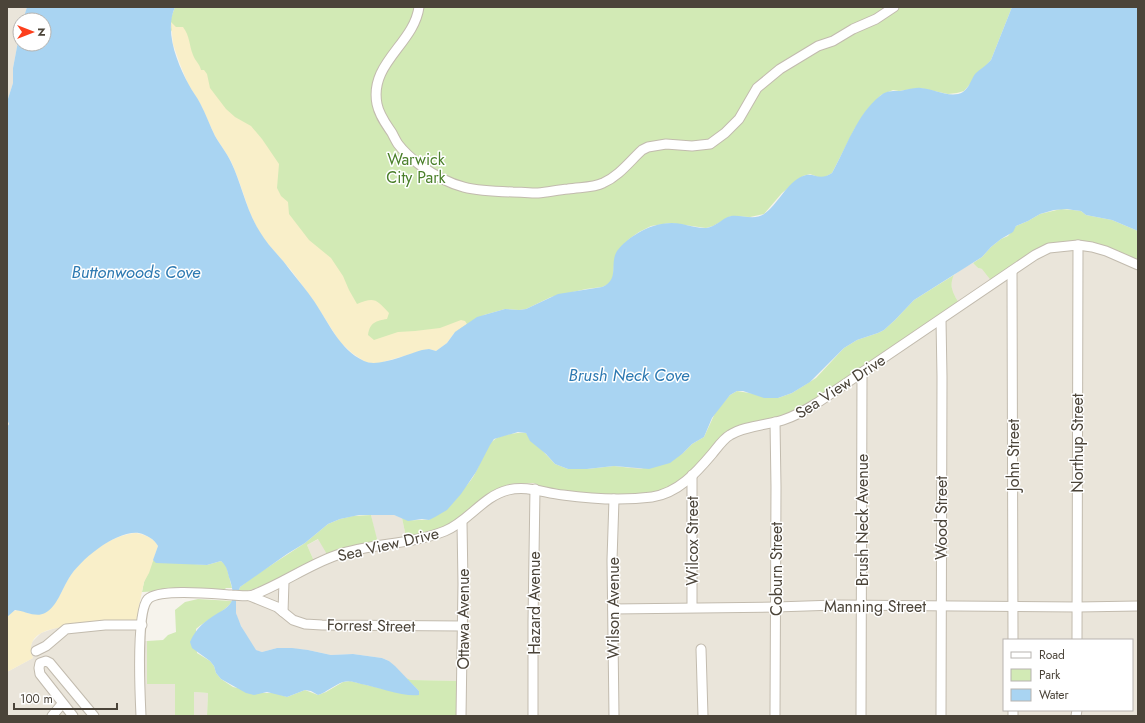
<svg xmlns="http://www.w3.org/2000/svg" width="1145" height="723" font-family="Jost,sans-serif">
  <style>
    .residential { fill: #eae5da; fill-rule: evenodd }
    .green { fill: #d2eab5 }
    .sand { fill: #f9efc9 }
    .water { fill: #a9d4f2 }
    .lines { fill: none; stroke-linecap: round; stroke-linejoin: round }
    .minor-casing { stroke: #c2bbae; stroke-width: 11 }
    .minor { stroke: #fff; stroke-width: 9 }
    .labels { text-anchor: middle; stroke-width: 3; stroke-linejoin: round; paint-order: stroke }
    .park-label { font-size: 16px; fill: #4a7f2a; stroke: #fff }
    .street-label { font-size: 16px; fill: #4b4439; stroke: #fff }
    .water-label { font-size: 17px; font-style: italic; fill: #2e7ab2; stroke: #fff }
  </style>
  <rect width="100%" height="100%" fill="#f6f3ec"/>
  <g class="residential">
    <polygon points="7,7 27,7 23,20 20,20 20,31 13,68 13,83 7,102"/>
    <path d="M 1075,246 L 1138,265 L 1138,716 L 459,716 L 459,681 L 411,680 L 406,678 L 389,661 L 382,658 L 353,654 L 331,655 L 308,650 L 277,648 L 262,652 L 255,650 L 251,645 L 238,620 L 236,613 L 236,600 L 238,593 L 246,593 L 314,561 L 307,545 L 319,539 L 377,542 L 371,515 L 394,515 L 402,518 L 406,537 L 491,495 L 509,484 L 534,483 L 549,490 L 724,441 L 961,306 L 952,292 L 951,281 L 954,275 L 965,267 L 973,263 L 978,268 L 982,269 ZM 1004,640 L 1132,640 L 1132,710 L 1004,710 Z"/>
    <polygon points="68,625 138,626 138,641 147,641 147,683 176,684 175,716 186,716 7,716 7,672 33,658 30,650 32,642 41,633 61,626"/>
    <polygon points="194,692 208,693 207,716 194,716"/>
  </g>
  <g class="green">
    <polygon points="175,7 1012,7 991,60 964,91 957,93 948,94 920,88 899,91 893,90 881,95 868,110 855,128 832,173 825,177 818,177 810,174 803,176 782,193 764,214 750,217 731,216 713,226 706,228 670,223 651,226 639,232 629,239 614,264 613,279 609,284 602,287 586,289 551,297 526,309 519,310 505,309 484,315 455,332 379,363 171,30 171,18"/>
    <polygon points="1061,209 1073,210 1081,211 1086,215 1112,220 1138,231 1138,265 1107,251 1050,248 993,283 982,269 978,268 973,263 982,257 991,247 1001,239 1008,236 1016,226 1028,221 1040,214"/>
    <path d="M 954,275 C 948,287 954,295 961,306 L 797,416 L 731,435 L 676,489 L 614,500 L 549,490 L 534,483 L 509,484 L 448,525 L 440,529 L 406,537 L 402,518 C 411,522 419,519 429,520 C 442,507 460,494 471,480 C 479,470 485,446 494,440 C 500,435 518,432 526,433 L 555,464 L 568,469 L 587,469 L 614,466 L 641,469 L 682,454 L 692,444 L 704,437 L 716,411 L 730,395 L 737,391 L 778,398 L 792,393 L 816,378 L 844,348 L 857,340 L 878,333 L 884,330 L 895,320 L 914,300 Z"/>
    <path d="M 371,515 L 378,543 L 328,556 L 318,539 L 307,545 L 314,561 C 295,571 276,581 256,588 C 249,590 245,593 238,593 L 240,587 L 253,577 L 305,543 L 328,524 L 340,519 L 353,516 Z"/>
    <polygon points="153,560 155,561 207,565 221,561 226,565 232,588 226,588 224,590 162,591 142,592 144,582"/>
    <path d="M 198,599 L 232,601 C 228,610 205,621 196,629 L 197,653 L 210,661 L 214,666 L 216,673 L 221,679 L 233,687 L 261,693 L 275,693 L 287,697 L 305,690 L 318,695 L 326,692 L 343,682 L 350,681 L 392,691 L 419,691 L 406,678 L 411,680 L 460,681 L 459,716 L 207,716 L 208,693 L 194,692 L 194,716 L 175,716 L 175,684 L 147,684 L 147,641 L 163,640 L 168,635 L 176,632 L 175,610 L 185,602 Z"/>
  </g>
  <g class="sand">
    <path d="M 171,22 L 176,27 L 183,27 C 190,36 189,45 193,55 C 195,61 200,64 201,70 L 204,70 L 207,74 L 210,88 L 226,109 L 235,117 L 251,126 L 262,139 L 279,164 L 277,188 L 281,196 L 288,202 L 289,214 L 309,240 L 331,258 L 343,276 L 349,290 L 357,304 C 375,296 377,300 389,313 L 387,319 C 376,321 370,322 368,335 L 374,340 L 398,332 L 415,331 L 440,328 L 461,320 L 465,321 L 467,324 L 455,332 L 447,343 L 436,351 L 429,349 L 379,363 L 371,363 L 365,362 L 352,353 L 340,342 L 313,300 L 291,270 L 268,244 L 259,232 L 250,213 L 239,181 L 231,161 L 215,136 L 200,103 L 188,84 L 180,64 L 173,44 Z"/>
    <path d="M 136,533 C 146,535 154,538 158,546 L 149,573 L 144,582 L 139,606 L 140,609 L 138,626 C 125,626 111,626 97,626 C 77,626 20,623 33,658 L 7,672 L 7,617 C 15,608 19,609 30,614 C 36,611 50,607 55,602 C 61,596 64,585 69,578 C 82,557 110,535 136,533 Z"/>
  </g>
  <path class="water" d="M 27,7 L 175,7 C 164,31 177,63 189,85 C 192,91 197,97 200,103 C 206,114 210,126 215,136 C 220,145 227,153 231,162 C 242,185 246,210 260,232 C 268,246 281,257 290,270 C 298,280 307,291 314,301 C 329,323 339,349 364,361 C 378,368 407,354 422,350 L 429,349 L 436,351 L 447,343 L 455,332 L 477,317 L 505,309 L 519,310 L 526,309 L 558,294 L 602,287 C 620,280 609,264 617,251 C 622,244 631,237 638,233 C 652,225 666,221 682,224 C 690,226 698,228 706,228 C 716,227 722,218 731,216 C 740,214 754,221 764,214 C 777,206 787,182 803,176 C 814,171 818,182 832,173 C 846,148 857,114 880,96 C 887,90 893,91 900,91 C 907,90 914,87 921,88 C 934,89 951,99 963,92 C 969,88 971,80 975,74 C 980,69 986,66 991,60 L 1012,7 L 1138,7 L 1138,231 L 1112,220 L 1086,215 L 1081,211 L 1073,210 L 1067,209 L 1054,210 L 1040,214 L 1028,221 L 1016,226 L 1013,232 L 1001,239 L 991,247 L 982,257 L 914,300 L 895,320 L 884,330 L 878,333 L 857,340 L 844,348 L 810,382 L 792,393 L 778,398 L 764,398 L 743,391 L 737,391 L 730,395 L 712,418 L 704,437 L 692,444 L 682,454 L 670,463 L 649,469 L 614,466 L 587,469 L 568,469 L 555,464 L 546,454 L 530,441 L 526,433 L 518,432 L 494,439 L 490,445 L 476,472 L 461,494 L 447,510 L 435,517 L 429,520 L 422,519 L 408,521 L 394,515 L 359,515 L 340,519 L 328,524 L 305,543 L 287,554 L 240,587 L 236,600 L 236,613 L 241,626 L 256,650 L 262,652 L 277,648 L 292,648 L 308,650 L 331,655 L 353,654 L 382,658 L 389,661 L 395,666 L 419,691 L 419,695 C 403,697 378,687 361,684 C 355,682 349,680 343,682 C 334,685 327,692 318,695 L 311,691 L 305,690 L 287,697 L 267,692 L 254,695 L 246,693 L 221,679 L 216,673 L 214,666 L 210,661 L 192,648 L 190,642 C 196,628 205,621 218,613 C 222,611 227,608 230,604 C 235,598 232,586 230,580 C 227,572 228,567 221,561 L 207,565 L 156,563 L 153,560 L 158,546 C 154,539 147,535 139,533 C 116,530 80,560 69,578 C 62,589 57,607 45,613 C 36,618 25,611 15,610 L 7,617 L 7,427 L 9,424 L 7,419 L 7,102 L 13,83 L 13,68 L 20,31 L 20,44 L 44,44 L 44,20 L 23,20 Z"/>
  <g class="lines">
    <defs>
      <g id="minor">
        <path d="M 419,7 C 414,44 369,63 377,104 C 379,115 386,124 392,133 C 394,137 396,141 398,144 C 404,152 412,159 420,165 C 453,189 473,191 513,192 C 521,192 529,193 538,193 C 548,192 558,190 568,189 C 579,187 593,188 603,183 C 619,176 630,161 642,150 L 648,147 L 666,144 L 692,146 L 710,144 L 725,133 L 739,119 L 757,88 L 780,69 L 818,46 L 833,41 L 853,29 L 876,19 L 894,7"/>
        <polyline points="1012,271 1013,640"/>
        <polyline points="775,422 776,487 775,716"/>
        <polyline points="692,475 692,607"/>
        <polyline points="250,596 277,607 293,620 305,624 322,625 463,626"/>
        <polyline points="613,609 776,607 836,605 1078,607 1138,606"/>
        <polyline points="283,612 284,581"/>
        <polyline points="1077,640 1078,245"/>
        <polyline points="701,649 703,716"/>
        <polyline points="36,651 46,646 66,629 105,625 142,625"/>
        <polyline points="52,716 62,704"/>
        <polyline points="73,716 40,674 39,668 40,663 46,661 50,663 94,716"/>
        <path d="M 141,716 C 140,695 136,611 148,599 C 160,588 215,594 232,595 C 239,595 246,597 253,595 C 282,584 308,565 337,555 C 372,543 410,545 445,531 C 468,522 483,496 508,490 C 527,485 544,493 563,495 C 592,499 622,501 652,497 C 678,493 696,473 712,454 C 717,448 723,439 730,435 C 744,426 767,425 783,420 C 795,416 806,410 817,403 L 1035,255 L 1049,248 L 1078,245 L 1092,247 L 1106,251 L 1138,265"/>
        <polyline points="461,716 463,584 462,523"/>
        <polyline points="533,716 533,622 535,489"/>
        <polyline points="614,716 612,560 614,499"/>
        <polyline points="861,716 862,373"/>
        <polyline points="941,716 942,377 941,320"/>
        <polyline points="1013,716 1013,710"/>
        <polyline points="1076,716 1077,710"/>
      </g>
    </defs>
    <use href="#minor" class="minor-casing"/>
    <use href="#minor" class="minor"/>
  </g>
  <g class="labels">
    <g class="park-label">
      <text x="416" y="165">Warwick<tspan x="416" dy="18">City Park</tspan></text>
    </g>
    <g class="street-label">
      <text transform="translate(840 386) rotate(-33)" y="6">Sea View Drive</text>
      <text transform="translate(1077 443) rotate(-90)" y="6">Northup Street</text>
      <text transform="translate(1013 455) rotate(-90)" y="6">John Street</text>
      <text transform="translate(941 518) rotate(-90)" y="6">Wood Street</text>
      <text transform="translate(862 520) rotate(-90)" y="6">Brush Neck Avenue</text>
      <text transform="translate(692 541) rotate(-90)" y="6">Wilcox Street</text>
      <text transform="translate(388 544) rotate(-13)" y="6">Sea View Drive</text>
      <text transform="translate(776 569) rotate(-90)" y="6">Coburn Street</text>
      <text transform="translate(534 603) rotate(-90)" y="6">Hazard Avenue</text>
      <text x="875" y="612">Manning Street</text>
      <text transform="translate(613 608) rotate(-90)" y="6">Wilson Avenue</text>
      <text transform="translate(463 619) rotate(-90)" y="6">Ottawa Avenue</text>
      <text transform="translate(371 625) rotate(1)" y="6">Forrest Street</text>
    </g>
    <g class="water-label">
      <text x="136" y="278">Buttonwoods Cove</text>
      <text x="629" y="381">Brush Neck Cove</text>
    </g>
  </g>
  <rect width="1145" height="723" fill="none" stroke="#4b4439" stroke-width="16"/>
  <rect x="1003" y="639" width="130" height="72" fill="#ffffff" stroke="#b7b4b0"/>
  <rect x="1011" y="652" width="20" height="6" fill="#ffffff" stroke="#b7b4b0"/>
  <text x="1039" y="659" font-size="12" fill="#4b4439">Road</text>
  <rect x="1011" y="669" width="20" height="12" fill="#d2eab5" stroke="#b7b4b0"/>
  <text x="1039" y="679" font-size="12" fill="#4b4439">Park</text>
  <rect x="1011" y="689" width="20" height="12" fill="#a9d4f2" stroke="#b7b4b0"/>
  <text x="1039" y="699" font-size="12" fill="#4b4439">Water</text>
  <g transform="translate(32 32) rotate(90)"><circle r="19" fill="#ffffff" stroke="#b7b4b0"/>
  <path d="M0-3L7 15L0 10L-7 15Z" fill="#fc3f1d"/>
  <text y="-6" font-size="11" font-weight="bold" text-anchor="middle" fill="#4b4439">N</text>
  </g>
  <path d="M14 703v6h103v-6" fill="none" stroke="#4b4439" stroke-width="2"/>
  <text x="20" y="703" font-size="12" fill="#4b4439" stroke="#ffffff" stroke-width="3" paint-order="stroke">100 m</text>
</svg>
